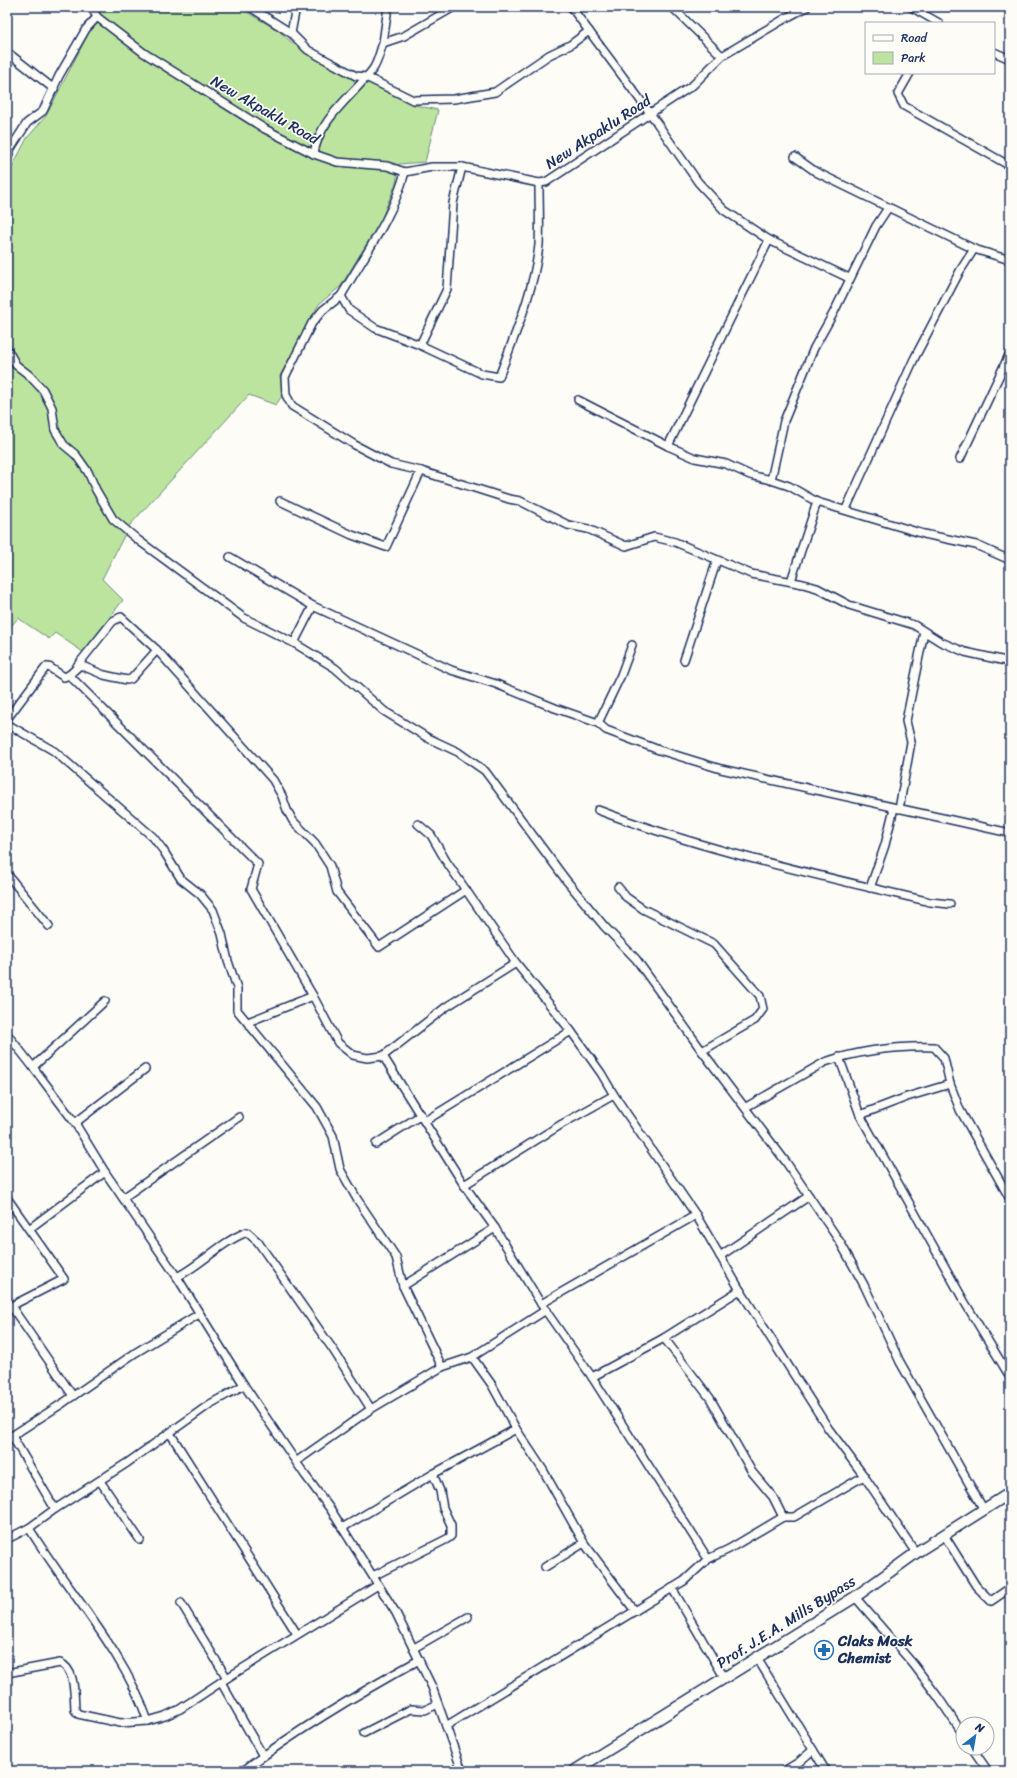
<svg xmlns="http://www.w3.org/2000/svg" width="1017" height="1778" font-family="Sriracha,sans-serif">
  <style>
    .green { fill: #bde49f; stroke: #6c8a7e }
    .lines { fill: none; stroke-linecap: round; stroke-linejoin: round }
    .street-casing { stroke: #1b2f5e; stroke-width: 10 }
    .secondary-casing { stroke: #1b2f5e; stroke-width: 13 }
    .street { stroke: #fdfcf7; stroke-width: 7 }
    .secondary { stroke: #fdfcf7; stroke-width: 10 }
    .labels { text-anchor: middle; stroke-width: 3.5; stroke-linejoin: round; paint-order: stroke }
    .street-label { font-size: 15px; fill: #1b2f5e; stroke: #fdfcf7 }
    .poi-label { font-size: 15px; font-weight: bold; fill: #1b2f5e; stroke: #fdfcf7; text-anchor: start }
  </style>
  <rect width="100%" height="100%" fill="#fdfcf7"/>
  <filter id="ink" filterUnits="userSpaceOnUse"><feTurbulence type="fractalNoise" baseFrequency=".025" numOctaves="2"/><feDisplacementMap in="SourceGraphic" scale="8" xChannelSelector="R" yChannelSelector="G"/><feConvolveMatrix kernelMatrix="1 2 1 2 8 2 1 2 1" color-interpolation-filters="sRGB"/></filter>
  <g filter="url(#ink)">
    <polygon class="green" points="102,7 238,7 279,31 292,43 349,75 367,81 414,105 438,110 425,162 399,164 396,183 381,220 341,286 319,304 280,376 283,394 276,405 249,395 129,526 102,579 123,600 83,652 55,633 49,639 18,618 7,631 7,177 27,138 46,116"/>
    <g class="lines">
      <defs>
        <g id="street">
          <polyline points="87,7 93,10 97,17 144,53 265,129 314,154 337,162 387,166 405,172 432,167 462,167 539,183 546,182 693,85 722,56 786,18 807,7"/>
          <polyline points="250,7 291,33 308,50 326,60 356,76 366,77 413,100 454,99 495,92 549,55 570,45 589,31"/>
          <polyline points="571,7 650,113 698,182 724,210 769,240 849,278"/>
          <polyline points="672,7 722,56"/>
          <polyline points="911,7 939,23"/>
          <polyline points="291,33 296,7"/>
          <polyline points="383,43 388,7"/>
          <polyline points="7,52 54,89"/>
          <polyline points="994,52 1010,59"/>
          <polyline points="910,73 898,94 904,106 1010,166"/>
          <path d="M 314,154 C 319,118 353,96 373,69 C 378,62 380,51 383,43 L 404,36 L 454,7"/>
          <polyline points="795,157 816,172 974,249 1010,260"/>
          <polyline points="7,159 11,148 27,123 43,111 59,76 86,29 97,17"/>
          <path d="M 405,172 C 393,217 364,256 341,296 L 349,310 L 375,328 L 420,345 L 482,374 L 499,377 C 515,334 534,291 539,245 C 540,225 539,203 539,183"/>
          <polyline points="341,296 323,310 312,323 285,377 286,395 292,406 355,445 391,464 421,471 509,499 520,501 568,525 588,529 626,546 654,537 675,542 751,574 803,584 817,588 849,605 914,625 941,642 965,652 1010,662"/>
          <polyline points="420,345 447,289 453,203 462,167"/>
          <polyline points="7,349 16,365 29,375 43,390 52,408 55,430 64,445 76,455 88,472 96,490 113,519 138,540 244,618 294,643 335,668 384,711 428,738 458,752 485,771 566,880 604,926 636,959 702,1051 786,1162 840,1242 864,1285 900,1362 984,1510"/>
          <polyline points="578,400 668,446 695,458 726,464 750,475 771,480 789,486 817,502 924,534 976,545 1010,560"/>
          <polyline points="668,446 769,240"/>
          <polyline points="960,459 1010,353"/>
          <polyline points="771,480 784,421 814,348 834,312 876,226 888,208"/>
          <polyline points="280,501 352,535 386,547 421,471"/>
          <polyline points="846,509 914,359 960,271 974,249"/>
          <polyline points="230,557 313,606 451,670 496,684 555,708 598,723 606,730 659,750 721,769 1010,833"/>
          <polyline points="791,581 817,502"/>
          <polyline points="294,643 313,606"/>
          <polyline points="684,660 717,560"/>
          <polyline points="77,666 113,621 121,617 157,650 273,780 282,796 287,810 293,821 315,843 330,866 337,892 379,947 466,890"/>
          <polyline points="69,675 258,864 251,889 313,996 338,1043 353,1055 367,1058 383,1056 446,1007 516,963"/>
          <polyline points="7,719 46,667 49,667 64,677 69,675 80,665 104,675 127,680 131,679 157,650"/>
          <polyline points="598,723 621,675 632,645"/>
          <polyline points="7,724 54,751 153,837 163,850 181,879 200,894 213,910 222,934 228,961 237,988 237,1010 317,1107 333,1136 340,1169 357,1199 396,1257 403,1286 442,1367"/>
          <polyline points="899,809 911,742 906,721 924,632"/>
          <path d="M 598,810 C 705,851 819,875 930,902 L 950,904"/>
          <polyline points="418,824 431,835 446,861 516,963 571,1031 601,1073 614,1095 696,1215 740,1290 828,1428 864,1476 916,1553"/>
          <polyline points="7,874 49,926"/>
          <polyline points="618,887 626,897 643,909 714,944 760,996 763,1009 755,1020 702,1051"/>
          <polyline points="870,888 885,845 894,808"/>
          <polyline points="248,1022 313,996"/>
          <polyline points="7,1034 33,1067 75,1123 105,1172 177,1277 244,1385 305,1475 331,1510 396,1613 432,1687 462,1771"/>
          <polyline points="383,1056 464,1185 495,1228 541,1304"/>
          <polyline points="839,1057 860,1115 907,1097 950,1084 960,1110 1010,1199"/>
          <polyline points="33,1067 105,1001"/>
          <path d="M 746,1107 L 825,1062 C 859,1051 899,1046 934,1047 L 944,1058 L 950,1084"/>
          <polyline points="860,1115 964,1301 1010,1377"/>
          <polyline points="425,1121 571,1031"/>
          <polyline points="75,1123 145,1069"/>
          <polyline points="376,1144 421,1115"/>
          <polyline points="464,1185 562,1124 614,1095"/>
          <polyline points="7,1198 64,1279 11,1306 73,1396"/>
          <polyline points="123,1198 239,1117"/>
          <polyline points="696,1215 541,1304 592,1377 708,1559"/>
          <polyline points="29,1229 105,1172"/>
          <polyline points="720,1256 809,1196"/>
          <path d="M 177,1277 C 202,1264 221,1242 247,1232 L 258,1242 L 334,1351 L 371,1409"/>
          <polyline points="403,1286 495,1228"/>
          <polyline points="664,1338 710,1398 752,1472 773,1497 783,1517"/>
          <polyline points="472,1357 492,1385 516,1429 543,1470 584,1543 635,1611"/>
          <polyline points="592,1377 664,1338 740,1290"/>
          <polyline points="170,1433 297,1634"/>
          <polyline points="12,1436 55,1509"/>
          <polyline points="7,1439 63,1403 135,1353 199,1314"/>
          <polyline points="297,1461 371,1409 442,1367 472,1357 546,1310"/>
          <polyline points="100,1481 140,1540"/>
          <path d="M 29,1528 C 68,1592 123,1649 148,1721 L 165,1716 L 180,1709 L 227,1678 L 378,1585"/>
          <polyline points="342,1528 433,1474 516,1429"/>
          <polyline points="944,1535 976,1586 991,1601 1010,1588"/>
          <polyline points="7,1539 29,1528 55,1509 127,1463 210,1404 244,1385"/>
          <polyline points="545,1567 584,1543"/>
          <polyline points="373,1576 447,1539 451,1536 451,1525 443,1508 440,1491 433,1474"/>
          <polyline points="672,1588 724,1677"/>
          <polyline points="855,1597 914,1665 938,1697 963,1734"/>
          <polyline points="181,1603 227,1678"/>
          <polyline points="414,1648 468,1617"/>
          <polyline points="757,1658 826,1771"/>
          <path d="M 7,1673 L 60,1663 C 76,1669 74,1696 75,1710 L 78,1714 L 120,1723 L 148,1721"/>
          <polyline points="221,1682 263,1756"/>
          <polyline points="446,1726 684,1581 708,1559 729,1549 783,1517 794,1517 864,1476"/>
          <polyline points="364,1733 411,1709 425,1710 438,1704"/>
          <polyline points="972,1748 988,1771"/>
          <path d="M 243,1771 C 298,1729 359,1693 419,1660"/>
          <polyline points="784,1771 799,1762 813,1750"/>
        </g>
        <polyline id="secondary" points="574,1771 855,1597 920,1550 1010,1493"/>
      </defs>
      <use href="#street" class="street-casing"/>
      <use href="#secondary" class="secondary-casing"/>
      <use href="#street" class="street"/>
      <use href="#secondary" class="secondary"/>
    </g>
  </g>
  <defs>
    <symbol id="pharmacy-ring" viewBox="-11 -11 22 22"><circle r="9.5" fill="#fdfcf7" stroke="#1f6fb2" stroke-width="1.5"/><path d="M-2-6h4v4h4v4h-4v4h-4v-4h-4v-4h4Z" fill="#1f6fb2"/></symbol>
  </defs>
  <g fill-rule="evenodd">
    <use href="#pharmacy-ring" x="813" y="1639" width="22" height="22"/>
  </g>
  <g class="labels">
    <g class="street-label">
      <text transform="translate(265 110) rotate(30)" y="5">New Akpaklu Road</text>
      <text transform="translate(598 132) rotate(-33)" y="5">New Akpaklu Road</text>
      <text transform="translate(786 1622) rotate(-32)" y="5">Prof. J.E.A. Mills Bypass</text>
    </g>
    <g class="poi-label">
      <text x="838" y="1646">Claks Mosk<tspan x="838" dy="17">Chemist</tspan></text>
    </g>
  </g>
  <rect width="1017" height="1778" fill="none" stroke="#fdfcf7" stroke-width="24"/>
  <rect x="12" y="12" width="993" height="1754" fill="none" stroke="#1b2f5e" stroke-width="1.5" filter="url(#ink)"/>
  <rect x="865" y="22" width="130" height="52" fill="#fdfcf7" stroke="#a3aaba"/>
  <rect x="873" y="35" width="20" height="6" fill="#fdfcf7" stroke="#a3aaba"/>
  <text x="901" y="42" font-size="12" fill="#1b2f5e">Road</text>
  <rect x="873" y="52" width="20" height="12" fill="#bde49f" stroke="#a3aaba"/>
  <text x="901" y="62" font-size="12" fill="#1b2f5e">Park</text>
  <g transform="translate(975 1736) rotate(31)"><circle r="19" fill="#fdfcf7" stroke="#a3aaba"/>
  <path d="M0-3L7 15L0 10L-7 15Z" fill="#1f6fb2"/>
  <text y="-6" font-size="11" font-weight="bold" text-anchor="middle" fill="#1b2f5e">N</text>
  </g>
</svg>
